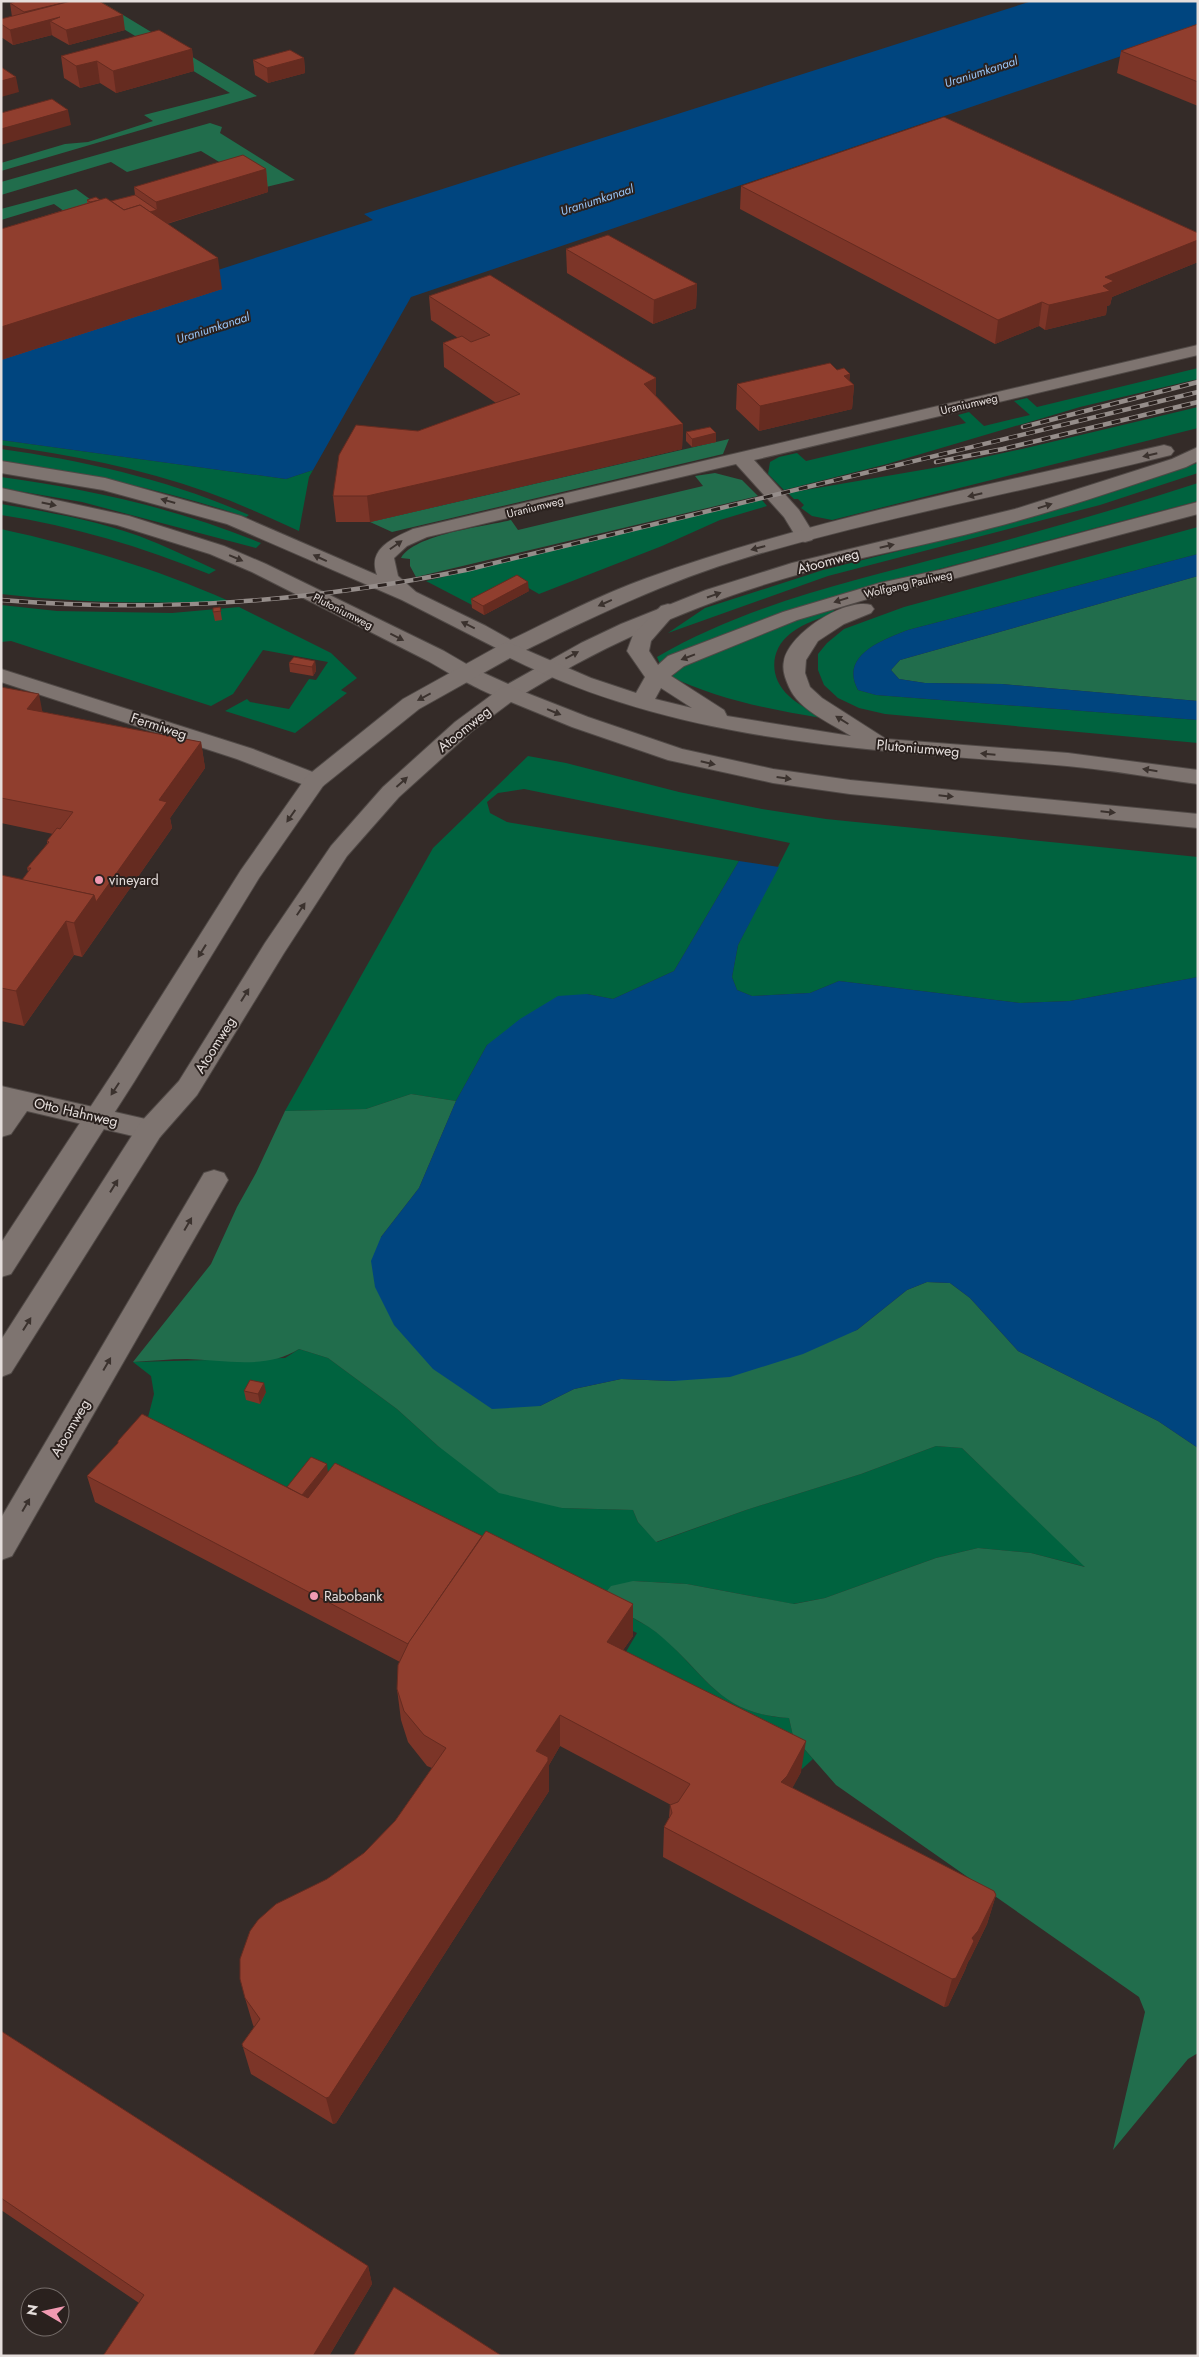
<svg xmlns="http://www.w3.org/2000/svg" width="1199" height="2357" font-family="Jost,sans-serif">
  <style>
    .green { fill: #00633f }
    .forest { fill: #216d4c }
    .water { fill: #00457f }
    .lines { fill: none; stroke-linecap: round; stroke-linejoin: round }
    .minor-casing { stroke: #504946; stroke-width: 2 }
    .tertiary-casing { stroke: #504946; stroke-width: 2 }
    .secondary-casing { stroke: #504946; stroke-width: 2 }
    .minor { fill: #7e7470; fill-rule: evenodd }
    .tertiary { fill: #7e7470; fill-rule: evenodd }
    .secondary { fill: #7e7470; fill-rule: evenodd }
    .rail-casing { stroke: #958d8a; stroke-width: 4.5 }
    .rail { stroke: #2a211e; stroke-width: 3; stroke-dasharray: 9; stroke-linecap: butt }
    .wall { fill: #7c3528 }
    .shaded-wall { fill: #652b20 }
    .building { fill: #903e2e; stroke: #652b20 }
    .oneway { fill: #3b322e }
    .poi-dot { fill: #f19ab2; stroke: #2a211e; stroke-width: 2 }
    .labels { text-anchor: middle; stroke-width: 4; stroke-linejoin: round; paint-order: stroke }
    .far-street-label { font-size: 11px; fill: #e5dedc; stroke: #2a211e }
    .far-water-label { font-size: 12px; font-style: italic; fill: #99c6f9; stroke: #2a211e }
    .street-label { font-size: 14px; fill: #e5dedc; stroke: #2a211e }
    .poi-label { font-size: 14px; fill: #e5dedc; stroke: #2a211e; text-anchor: start }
  </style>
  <rect width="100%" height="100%" fill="#342b28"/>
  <g class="green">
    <polygon points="1198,368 1198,379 1080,407 887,464 784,490 768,474 770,462 779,457 797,453 806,461 966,423 958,415 969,412 984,426 1030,415 1014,401 1027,398 1037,407"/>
    <polygon points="1198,407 1198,428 832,520 812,516 801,508 804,505 798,499 794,499 788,493 939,467 1022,449"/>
    <path d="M 1,440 L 286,479 L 313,470 L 309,477 L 299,531 C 268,517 238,503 207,492 C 140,468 71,455 1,445 Z"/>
    <path d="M 1,449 C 86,461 170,480 249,515 L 246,517 C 166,490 85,473 1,461 Z"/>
    <polygon points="1198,463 1198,473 1100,505 828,576 668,633 705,608 823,570 1002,525"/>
    <path d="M 1,477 C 90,489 178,509 261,543 L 256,548 L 82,502 L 1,488 Z"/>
    <path d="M 1198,483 L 1198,501 L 825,599 L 757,623 L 660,664 L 657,657 C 748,604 852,581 954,554 C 1036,533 1117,509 1198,483 Z"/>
    <polygon points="762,500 767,506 720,520 662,546 539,594 518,582 474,606 426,581"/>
    <path d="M 1,504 C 48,512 94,520 139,536 C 165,546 190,558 216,570 L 209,574 C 142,547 73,526 1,515 Z"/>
    <path d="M 1198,527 L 1198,554 L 908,630 C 883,640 839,655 858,690 L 876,695 L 1198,720 L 1198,743 L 885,714 L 859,708 L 838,698 L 824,685 L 818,670 L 818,654 L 827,643 L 844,629 L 904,607 Z"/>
    <path d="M 1,529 C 82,547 152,567 229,601 C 152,604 77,603 1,594 Z"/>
    <polygon points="1,605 57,611 172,613 239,607 331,653 357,678 341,690 347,693 295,733 225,711 247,699 250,702 289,709 309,679 316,680 328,662 263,650 233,694 211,706 11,641 1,642"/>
    <path d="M 831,608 L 836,612 C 821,618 804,623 791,633 C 769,650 769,678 789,696 C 798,705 810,710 821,716 L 821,718 C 767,709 717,699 667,675 C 717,644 777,627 831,608 Z"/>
    <polygon points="528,756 566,763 679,792 762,809 826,819 1198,857 1198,977 1070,1001 1020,1003 839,981 810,993 752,996 737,990 732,977 738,945 790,843 524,789 498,793 487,802 490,813 507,822 739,861 674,971 613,999 587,994 487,1045 456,1101 411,1094 366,1109 285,1111 433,848"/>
    <path d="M 299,1349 L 328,1358 L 397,1409 L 438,1446 L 562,1508 L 633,1510 L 638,1522 L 657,1542 L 746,1510 L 861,1474 L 936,1446 L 962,1448 L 1086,1567 L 1031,1553 L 978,1548 L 936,1558 L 825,1598 L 793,1604 L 687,1584 L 633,1581 L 614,1608 C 630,1617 651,1626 664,1638 C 708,1679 722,1714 789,1718 L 793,1736 L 813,1759 L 802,1769 L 614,1672 L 637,1633 L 338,1487 L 310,1519 L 146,1425 L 154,1394 L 151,1376 L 133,1362 L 285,1358 Z"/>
  </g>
  <g class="forest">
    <polygon points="77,1 100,1 257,96 1,171 1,163 65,144 88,142 153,121 144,115 230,93"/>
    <polygon points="210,123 222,127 220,133 295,180 262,188 201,151 127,172 111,162 1,195 1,182"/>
    <polygon points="76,189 98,205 85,226 54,204 1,220 1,209"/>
    <polygon points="729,439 723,454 392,532 370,522"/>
    <path d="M 715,473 L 742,480 L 758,496 L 416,577 L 410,566 L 410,559 L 401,558 C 415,534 483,527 511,520 L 518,530 L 703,486 L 695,476 Z"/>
    <polygon points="1198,576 1198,701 1002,684 925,683 899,679 891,670 900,660"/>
    <path d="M 411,1094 L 456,1101 L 419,1188 L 381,1237 L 540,1406 L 574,1389 L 621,1379 L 673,1381 L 857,1330 L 907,1290 L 927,1282 L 950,1283 L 970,1298 L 1018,1351 L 1158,1421 L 1198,1448 L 1198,2053 L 1188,2059 L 1113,2150 L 1145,2012 L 1139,1997 L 836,1785 L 793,1736 L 789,1718 C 720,1714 709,1678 663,1638 C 645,1621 620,1614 602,1597 L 611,1586 L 633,1581 L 687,1584 L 794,1604 L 825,1598 L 936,1558 L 978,1548 L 1031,1553 L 1085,1567 L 962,1448 L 936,1446 L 861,1474 L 746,1510 L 656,1542 L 638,1522 L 633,1510 L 562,1508 L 499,1493 L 438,1446 L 397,1409 L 328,1358 L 299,1349 C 266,1370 224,1360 187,1359 C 169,1359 151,1361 133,1362 L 211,1264 L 237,1207 L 256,1173 L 285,1111 L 366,1109 Z"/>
  </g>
  <g class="water">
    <polygon points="1032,1 1198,1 1198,30 411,297 313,470 286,479 1,440 1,329 84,313 373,220 364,214"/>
    <path d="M 1198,554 L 1198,576 L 900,660 L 891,670 L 899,679 L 925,683 L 1002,684 L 1198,701 L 1198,720 L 876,695 L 858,690 C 839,655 883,640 908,630 Z"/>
    <polygon points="739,861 779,867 738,945 732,977 737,990 752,996 810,993 839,981 1020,1003 1070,1001 1198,977 1198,1448 1158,1421 1018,1351 970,1298 950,1283 927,1282 907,1290 857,1330 803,1354 730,1377 673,1381 621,1379 574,1389 540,1406 492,1409 433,1369 394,1325 375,1287 371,1261 381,1237 419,1188 456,1101 487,1045 520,1019 558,996 587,994 613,999 674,971"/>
  </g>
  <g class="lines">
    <defs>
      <g id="minor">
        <path d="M 1198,345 L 1198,355 L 754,460 L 799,510 L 815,536 L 812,540 L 805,542 L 798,540 L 784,517 L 736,464 L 427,537 L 407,546 L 394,558 L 398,576 L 416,592 L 486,626 L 518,644 L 521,649 L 518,654 L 510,655 L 402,600 L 227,524 L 103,490 L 1,473 L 1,461 L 105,478 L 241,516 L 377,575 C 367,549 393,538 413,529 Z"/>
        <polygon points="1,488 129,516 224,546 266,564 444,651 475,669 478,674 475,679 467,680 459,679 428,661 252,572 210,554 117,525 1,500"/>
        <polygon points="1,669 253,749 323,776 326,781 323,786 315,788 307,786 237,759 1,682"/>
        <polygon points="1,1086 150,1120 160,1123 163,1130 160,1137 150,1140 27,1111 11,1134 1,1137"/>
        <polygon points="214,1170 224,1173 228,1180 12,1556 1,1560 1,1518 204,1173"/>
      </g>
      <g id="tertiary">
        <path d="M 1164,445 L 1171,447 L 1174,451 L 1171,455 C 1030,490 887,516 748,557 C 667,581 592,617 518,654 L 510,655 L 502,654 L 499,649 L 502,644 C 550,621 597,596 647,578 C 814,518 991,485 1164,445 Z"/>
        <path d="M 1198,447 L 1198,461 L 1186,467 C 1120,489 1054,512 987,529 C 928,545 867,555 807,572 C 704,600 608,642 517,698 C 498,702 476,686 459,679 L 456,674 L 459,669 L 467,668 L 475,669 L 508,684 L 581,643 L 621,624 L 706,590 L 792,563 L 1015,509 L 1172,459 Z"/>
      </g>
      <g id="secondary">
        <path d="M 1198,502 L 1198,514 L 949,580 L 891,592 L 797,620 L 684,666 L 671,676 L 724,710 L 727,716 L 851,736 C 830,723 799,710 789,687 C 785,678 782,670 784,661 C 789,633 845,598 871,605 L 874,609 L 871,613 L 844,624 L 818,641 L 806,660 L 805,673 L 810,687 L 822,698 L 886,739 L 1068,753 L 1198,770 L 1198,784 C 1154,778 1111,770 1067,766 C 874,749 687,746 510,658 L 419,709 L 323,786 L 259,878 L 134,1082 L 11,1274 L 1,1277 L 1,1243 L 116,1068 L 241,870 L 307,776 L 403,699 L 502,644 L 510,643 L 591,678 L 636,693 L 645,677 L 627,651 L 633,635 L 661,606 L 668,604 L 675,606 L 678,610 L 651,641 L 649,651 L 658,665 L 668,656 L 783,612 L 880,583 L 940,570 ZM 661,688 L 692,708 L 655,699 Z"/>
        <polygon points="509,686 588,717 682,749 773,769 850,780 1198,814 1198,828 850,794 773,783 668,760 572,727 511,702 471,732 399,797 347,856 284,953 197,1095 160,1137 11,1373 1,1377 1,1340 140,1123 179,1081 265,943 331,846 383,787 455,722 501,688"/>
      </g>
    </defs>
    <use href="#minor" class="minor-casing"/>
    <use href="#tertiary" class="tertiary-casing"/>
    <use href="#secondary" class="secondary-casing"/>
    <use href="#minor" class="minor"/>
    <use href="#tertiary" class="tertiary"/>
    <use href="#secondary" class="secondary"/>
    <defs>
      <g id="rail">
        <polyline points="1023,427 1198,382"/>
        <polyline points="936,462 1003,449 1198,402"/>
        <path d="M 1,600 C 162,613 308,602 466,570 L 1198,392"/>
      </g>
    </defs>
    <use href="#rail" class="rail-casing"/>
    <use href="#rail" class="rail"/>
  </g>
  <g class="wall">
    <polygon points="10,3 125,30 69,45 53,36 52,35 13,45 1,37 1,19 12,17"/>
    <polygon points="1198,24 1198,106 1117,73 1121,51"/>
    <polygon points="192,49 194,71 116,93 100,83 80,88 64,78 61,56"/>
    <polygon points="304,58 305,73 268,83 255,75 253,60"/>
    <polygon points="266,169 268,192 167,224 222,289 1,360 1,229 87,203 87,200 100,200 111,201 135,195 134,187"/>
    <polygon points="741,186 1198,233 1198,262 1112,297 1110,305 1107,306 1106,315 1045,330 1039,326 995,344 740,209"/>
    <polygon points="566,249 697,284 696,308 653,324 567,273"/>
    <polygon points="429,296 656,378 656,396 683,424 682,449 370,522 336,522 333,496 418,431 496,403 444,367 443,343 458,338 431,320"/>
    <polygon points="837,370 850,374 849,381 854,385 852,409 759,431 736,409 737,384"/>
    <polygon points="686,432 716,442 692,447 686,441"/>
    <polygon points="529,591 484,615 472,608 471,599"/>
    <polygon points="220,607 222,620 215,621 213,612"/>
    <polygon points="315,661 316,671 313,676 290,672 289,663"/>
    <polygon points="1,687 43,712 201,742 205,768 170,818 172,828 82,957 74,955 24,1026 1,1021 1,875 22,880 28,872 27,868 47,844 47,841 53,834 1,823"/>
    <polygon points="244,1391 266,1392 260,1404 246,1400"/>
    <polygon points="328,1472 482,1536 633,1604 633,1636 623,1650 801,1772 792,1788 996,1895 987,1924 970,1959 968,1962 965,1970 948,2006 944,2007 663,1857 664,1827 669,1818 670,1805 671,1805 560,1746 549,1765 549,1791 336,2123 333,2124 251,2074 242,2044 254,2027 253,2025 245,1998 327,1879 364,1853 395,1821 432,1768 427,1766 408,1742 401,1720 397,1689 400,1662 95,1502 87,1476 287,1487"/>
    <polygon points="1,2031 368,2266 372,2284 329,2356 103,2356 139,2303 1,2210"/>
  </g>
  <g class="shaded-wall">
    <polygon points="72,1 50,21 52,35 13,45 10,30 27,26 24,12"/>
    <polygon points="123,15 125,30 69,45 66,30"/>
    <polygon points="192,49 194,71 116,93 113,71"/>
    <polygon points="304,58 305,73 268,83 267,68"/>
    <polygon points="97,61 100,83 80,88 76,66"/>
    <polygon points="16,77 19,92 1,97 1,81"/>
    <polygon points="68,110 71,125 1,145 1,129"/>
    <polygon points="266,169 268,192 127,236 124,220 157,210 156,202"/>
    <polygon points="1198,240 1198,262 1112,297 1110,305 1107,306 1106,315 1045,330 1049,305 1105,277"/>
    <polygon points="218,258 222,289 1,360 1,327"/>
    <polygon points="697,284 696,308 653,324 654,300"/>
    <polygon points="1042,302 1039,326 995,344 998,320"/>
    <polygon points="850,374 849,386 854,385 852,409 759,431 760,406 844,376"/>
    <polygon points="656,378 656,403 644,384"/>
    <polygon points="683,424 682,449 370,522 367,496"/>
    <polygon points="716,433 716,442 692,447 692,439"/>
    <polygon points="528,582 529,591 484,615 483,606"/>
    <polygon points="315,661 316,671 313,676 312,667"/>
    <polygon points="39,694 44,720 27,709"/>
    <polygon points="201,742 205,768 170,818 172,828 82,957 74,923 159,800"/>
    <polygon points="66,921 74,955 24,1026 16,991"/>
    <polygon points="264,1383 266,1392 260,1404 258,1394"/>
    <polygon points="327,1464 328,1473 302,1506 301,1497"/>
    <polygon points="633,1604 633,1636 607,1673 607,1642"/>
    <polygon points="560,1715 560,1746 549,1765 549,1791 336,2123 333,2124 326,2098 536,1751"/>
    <polygon points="806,1741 801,1772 783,1806 781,1782"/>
    <polygon points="996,1895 987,1924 970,1959 968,1962 965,1970 948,2006 944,2007 952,1979 972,1938"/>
    <polygon points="368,2266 372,2284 329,2356 313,2356"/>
  </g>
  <g class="building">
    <polygon points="17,1 71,1 24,12 10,3"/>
    <polygon points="71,1 99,1 123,15 66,30 50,21 60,17 10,30 1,24 1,19"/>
    <polygon points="1198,24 1198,82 1121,51"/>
    <polygon points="159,30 192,49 113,71 97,61 76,66 61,56"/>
    <polygon points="290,50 304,58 267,68 253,60"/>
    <polygon points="1,67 16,77 1,81"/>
    <polygon points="52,99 68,110 1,129 1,113"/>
    <polygon points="944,117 1198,233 1198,240 1105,277 1114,281 1103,286 1110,291 1049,305 1042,302 998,320 741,186"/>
    <polygon points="243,155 266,169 156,202 134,187"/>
    <polygon points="135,195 157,210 150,212 140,205 124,210 111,201"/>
    <polygon points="96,197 100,200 90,202 87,200"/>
    <polygon points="106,198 124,210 140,205 218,258 1,327 1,229"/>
    <polygon points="608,235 697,284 654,300 566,249"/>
    <polygon points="490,275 653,376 656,378 644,384 683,424 367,496 333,496 339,455 356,425 418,431 520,394 443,343 462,336 471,342 490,335 429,296"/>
    <polygon points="830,363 837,370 844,368 850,374 844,376 854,385 760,406 737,384"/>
    <polygon points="710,427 716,433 692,439 686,432"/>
    <polygon points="517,575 528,582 483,606 471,599"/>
    <polygon points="220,607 221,611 213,612 213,608"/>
    <polygon points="294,657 315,661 312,667 289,663"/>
    <polygon points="1,687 39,694 27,709 201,742 159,800 167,802 96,902 94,895 22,880 31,868 27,868 49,842 47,841 57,828 60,829 73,812 1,798"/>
    <polygon points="1,875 94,895 74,923 66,921 16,991 1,988"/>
    <polygon points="250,1380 264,1383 258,1394 244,1391"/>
    <polygon points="142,1414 308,1498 335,1463 482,1536 408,1644 87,1476 118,1443 118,1441"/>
    <polygon points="311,1457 327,1464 302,1495 287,1487"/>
    <polygon points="486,1531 633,1604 607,1642 806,1741 787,1776 781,1782 994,1891 996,1895 978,1931 972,1938 974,1941 956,1978 952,1979 664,1827 672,1813 670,1805 678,1802 690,1784 560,1715 536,1751 548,1757 548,1761 329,2097 326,2098 243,2047 242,2044 260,2019 245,1998 240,1979 240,1959 250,1931 258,1920 276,1904 327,1879 364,1853 395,1821 446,1748 424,1735 404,1711 397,1689 398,1665 409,1642"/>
    <polygon points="1,2031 368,2266 313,2356 103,2356 144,2295 1,2198"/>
    <polygon points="394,2287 502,2356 353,2356"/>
  </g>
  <defs><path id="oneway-solid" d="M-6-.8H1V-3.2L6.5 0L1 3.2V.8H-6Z" transform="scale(1.25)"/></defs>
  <g class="oneway">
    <use href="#oneway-solid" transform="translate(1150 455) rotate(167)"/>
    <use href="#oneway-solid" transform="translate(975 495) rotate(167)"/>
    <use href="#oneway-solid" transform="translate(168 501) rotate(-164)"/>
    <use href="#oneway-solid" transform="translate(49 504) rotate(12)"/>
    <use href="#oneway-solid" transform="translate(1045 506) rotate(-17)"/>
    <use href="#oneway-solid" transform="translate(396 545) rotate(-35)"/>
    <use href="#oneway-solid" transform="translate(887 546) rotate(-13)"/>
    <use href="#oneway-solid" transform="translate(758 548) rotate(165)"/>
    <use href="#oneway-solid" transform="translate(236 558) rotate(23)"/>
    <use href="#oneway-solid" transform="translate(320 558) rotate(-155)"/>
    <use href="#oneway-solid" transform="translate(714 595) rotate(-19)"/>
    <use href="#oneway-solid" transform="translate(841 600) rotate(163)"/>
    <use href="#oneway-solid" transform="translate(605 603) rotate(156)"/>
    <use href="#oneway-solid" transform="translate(468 625) rotate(-154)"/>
    <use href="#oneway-solid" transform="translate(397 637) rotate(27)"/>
    <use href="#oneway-solid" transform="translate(572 655) rotate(-28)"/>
    <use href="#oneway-solid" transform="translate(688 657) rotate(159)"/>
    <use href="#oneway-solid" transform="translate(424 697) rotate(152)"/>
    <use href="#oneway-solid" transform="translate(554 712) rotate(22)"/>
    <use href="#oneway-solid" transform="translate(842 720) rotate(-148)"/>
    <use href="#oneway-solid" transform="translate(988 754) rotate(-175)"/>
    <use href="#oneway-solid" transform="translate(708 763) rotate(13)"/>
    <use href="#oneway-solid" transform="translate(1150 770) rotate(-171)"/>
    <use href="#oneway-solid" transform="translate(784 778) rotate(8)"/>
    <use href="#oneway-solid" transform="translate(402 782) rotate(-42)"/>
    <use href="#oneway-solid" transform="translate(946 796) rotate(6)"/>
    <use href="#oneway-solid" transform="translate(1108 812) rotate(6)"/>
    <use href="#oneway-solid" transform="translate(291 816) rotate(125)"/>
    <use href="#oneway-solid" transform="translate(301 909) rotate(-56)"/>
    <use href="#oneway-solid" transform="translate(202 951) rotate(122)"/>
    <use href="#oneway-solid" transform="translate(245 995) rotate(-58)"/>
    <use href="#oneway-solid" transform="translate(115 1089) rotate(123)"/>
    <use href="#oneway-solid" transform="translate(114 1186) rotate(-58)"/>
    <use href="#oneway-solid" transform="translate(188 1224) rotate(-60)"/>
    <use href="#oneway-solid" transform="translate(27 1324) rotate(-58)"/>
    <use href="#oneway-solid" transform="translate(107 1364) rotate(-60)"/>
    <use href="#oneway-solid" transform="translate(26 1505) rotate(-60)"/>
  </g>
  <g class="poi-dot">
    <circle cx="99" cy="880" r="5"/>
    <circle cx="314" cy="1596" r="5"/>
  </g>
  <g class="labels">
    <g class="far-street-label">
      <text transform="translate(969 404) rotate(-13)" y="4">Uraniumweg</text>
      <text transform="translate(535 507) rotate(-14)" y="4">Uraniumweg</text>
      <text transform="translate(908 584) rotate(-13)" y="4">Wolfgang Pauliweg</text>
      <text transform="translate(343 611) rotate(27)" y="4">Plutoniumweg</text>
    </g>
    <g class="far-water-label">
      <text transform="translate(981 72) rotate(-18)" y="4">Uraniumkanaal</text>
      <text transform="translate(597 200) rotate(-18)" y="4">Uraniumkanaal</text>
      <text transform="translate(213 328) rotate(-18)" y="4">Uraniumkanaal</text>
    </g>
    <g class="street-label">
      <text transform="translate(828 561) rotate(-15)" y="5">Atoomweg</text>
      <text transform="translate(159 726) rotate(18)" y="5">Fermiweg</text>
      <text transform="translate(464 729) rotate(-39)" y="5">Atoomweg</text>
      <text transform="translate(918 748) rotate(5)" y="5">Plutoniumweg</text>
      <text transform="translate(215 1045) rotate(-58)" y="5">Atoomweg</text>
      <text transform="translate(76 1112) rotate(13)" y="5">Otto Hahnweg</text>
      <text transform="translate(70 1428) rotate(-60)" y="5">Atoomweg</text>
    </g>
    <g class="poi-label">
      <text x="109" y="885">vineyard</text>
      <text x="324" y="1601">Rabobank</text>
    </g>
  </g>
  <rect width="1199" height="2357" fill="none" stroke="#e5dedc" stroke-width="5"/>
  <g transform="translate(45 2312) rotate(279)"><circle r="24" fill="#2a211e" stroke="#756d6a"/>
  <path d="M0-4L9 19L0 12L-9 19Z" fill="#f19ab2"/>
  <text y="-8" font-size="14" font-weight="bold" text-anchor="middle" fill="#e5dedc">N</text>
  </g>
</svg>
